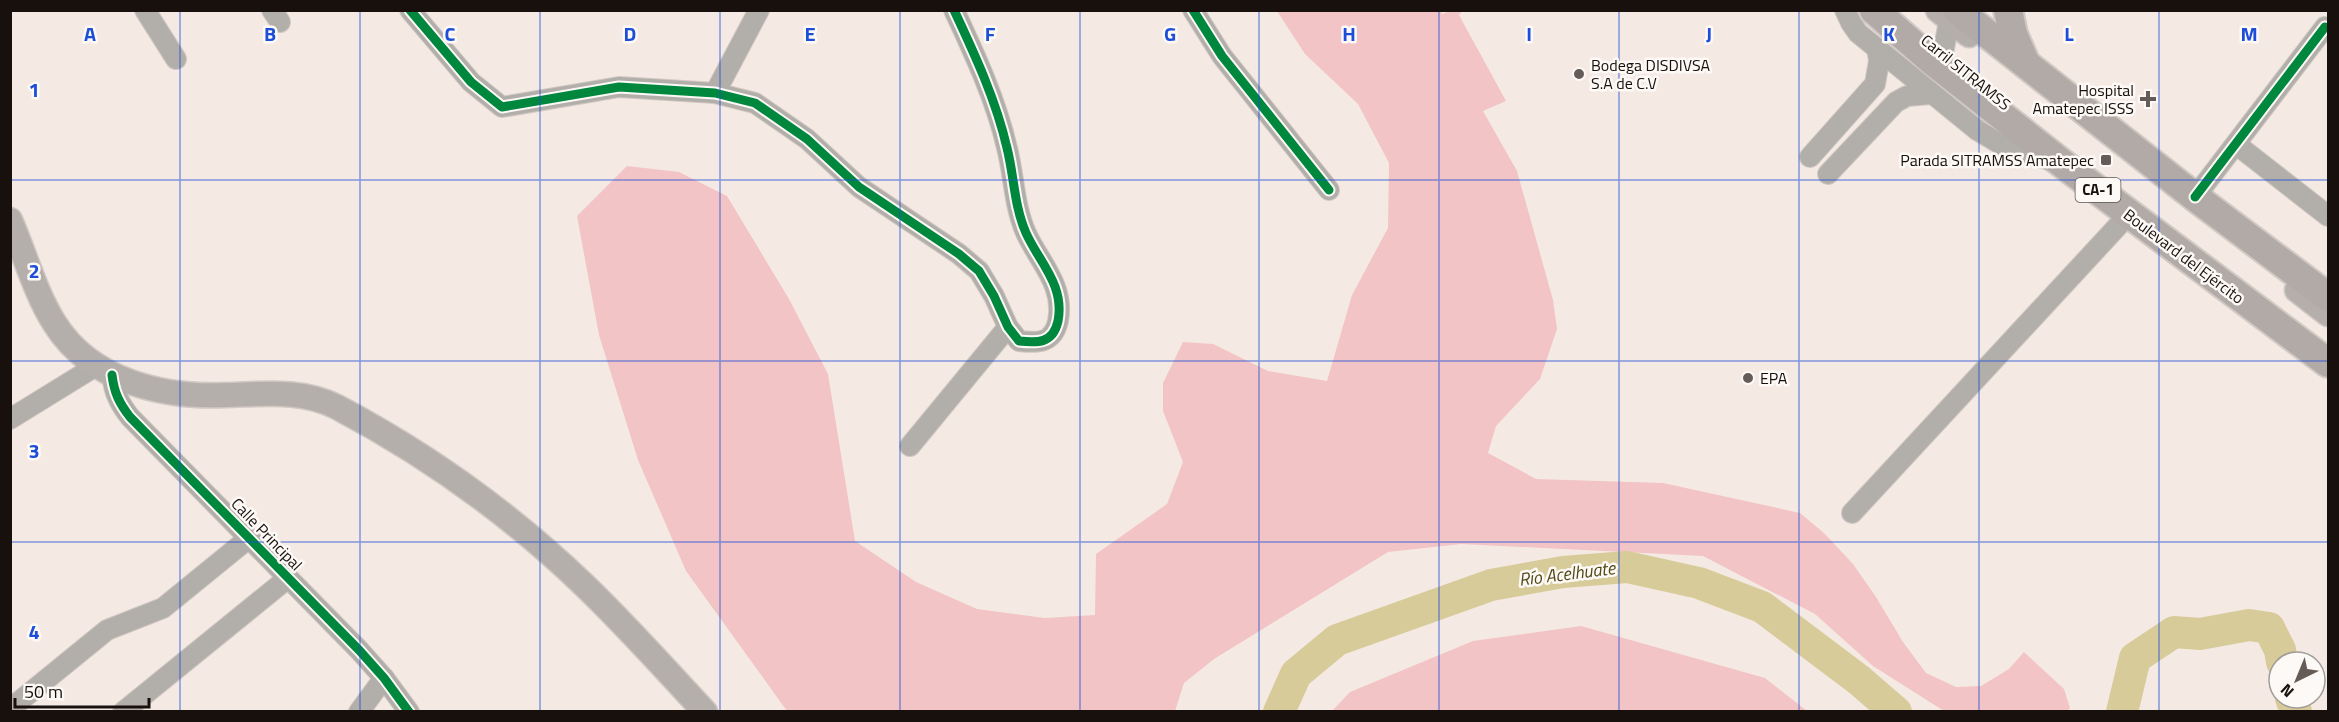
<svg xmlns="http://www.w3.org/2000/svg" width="2339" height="722" font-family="'Titillium Web',sans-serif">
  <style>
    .forest { fill: #f2c4c5 }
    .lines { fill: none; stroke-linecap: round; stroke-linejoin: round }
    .river { stroke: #d7cb9a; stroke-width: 32 }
    .minor-casing { stroke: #d0c8c2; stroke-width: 22 }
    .major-casing { stroke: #d0c8c2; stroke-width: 27 }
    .highway-casing { stroke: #d0c8c2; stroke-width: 32 }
    .minor { stroke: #b2aea9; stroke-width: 20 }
    .major { stroke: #b5afab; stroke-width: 24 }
    .highway { stroke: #b1aaa6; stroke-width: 28 }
    .cycleway-casing { stroke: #fdf9f7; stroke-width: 13 }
    .cycleway { stroke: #00873e; stroke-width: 9 }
    .grid { fill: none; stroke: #1d4ed8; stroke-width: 1.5; stroke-opacity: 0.55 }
    .poi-dot { fill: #655c57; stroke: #fdf9f7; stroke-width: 2 }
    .labels { text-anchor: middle; stroke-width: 5; stroke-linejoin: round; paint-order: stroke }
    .shield { fill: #fdf9f7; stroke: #5c5652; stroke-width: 1.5 }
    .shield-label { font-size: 15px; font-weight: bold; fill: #17100c }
    .poi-label { font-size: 16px; fill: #17100c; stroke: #fdf9f7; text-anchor: start }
    .street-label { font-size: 16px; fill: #17100c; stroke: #fdf9f7 }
    .water-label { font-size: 18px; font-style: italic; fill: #524915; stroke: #fdf9f7 }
    .grid-label { font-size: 20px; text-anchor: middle; font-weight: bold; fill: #1d4ed8; stroke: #fdf9f7; stroke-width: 5; stroke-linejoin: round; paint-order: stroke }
  </style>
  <rect width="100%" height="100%" fill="#f5eae3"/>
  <g class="forest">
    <polygon points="1441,11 1442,14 1451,11 1462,11 1459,15 1506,101 1483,111 1517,171 1553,300 1557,329 1540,379 1496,426 1488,453 1536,479 1663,483 1800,513 1824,533 1853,564 1876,597 1903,642 1926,673 1956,687 1981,686 2009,669 2024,652 2064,689 2070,708 2066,712 1944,711 1873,666 1815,614 1703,556 1461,544 1388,552 1214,659 1184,683 1175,711 787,711 686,571 638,460 599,335 577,216 627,166 679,172 727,196 789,299 828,374 855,541 916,582 977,609 1045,618 1095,615 1096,554 1167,504 1183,462 1163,411 1163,383 1183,342 1213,344 1268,371 1327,381 1352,295 1388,228 1389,163 1358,104 1305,54 1277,11"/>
    <polygon points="1581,626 1765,678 1807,711 1332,711 1350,692 1473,641"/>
  </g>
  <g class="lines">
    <g class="river">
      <polyline points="2291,698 2296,712"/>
      <polyline points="1279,712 1296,674 1337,640 1491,585 1563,572 1627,567 1699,583 1762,607 1859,680 1896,712"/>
      <polyline points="2122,712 2135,658 2174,632 2200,634 2249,625 2269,628 2280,650 2282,662"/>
    </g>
    <defs>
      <g id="minor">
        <polyline points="145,10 176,59"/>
        <polyline points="272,10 280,22"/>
        <path d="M 410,10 L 471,82 L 502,107 L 619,87 L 715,93 L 755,103 L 807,139 L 859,187 L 959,254 L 979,271 L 994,296 L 1008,327 L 1019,341 C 1037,343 1053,344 1058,321 C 1065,285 1039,262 1026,233 C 1014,206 1014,175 1007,148 C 996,100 975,55 954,10"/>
        <polyline points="1193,10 1222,56 1329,190"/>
        <polyline points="1845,10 1851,23 1858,33 1977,130 2002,145 2052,161"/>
        <polyline points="1943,69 1943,54 1951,10"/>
        <polyline points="715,93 759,10"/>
        <polyline points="2237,145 2328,216"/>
        <polyline points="1810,157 1875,84 1879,61 1877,48"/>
        <polyline points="1828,174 1896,102 1907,96 1931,94"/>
        <polyline points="2195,197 2325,27"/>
        <path d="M 112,375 C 114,392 119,403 130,417 L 359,650 L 384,678 L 409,712"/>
        <polyline points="10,419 96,366"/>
        <polyline points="910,446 1008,327"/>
        <polyline points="1852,513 2129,214"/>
        <polyline points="10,709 107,630 163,608 249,538"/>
        <polyline points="123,712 288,578"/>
        <polyline points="359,712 384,678"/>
      </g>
      <g id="major">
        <polyline points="1938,10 1969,35"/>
        <path d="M 10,220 C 25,254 35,293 55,324 C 91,381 163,398 226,395 C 264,394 302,389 337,407 C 426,454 511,515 583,584 C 625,624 665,669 705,712"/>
        <polyline points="2297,290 2328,314"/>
      </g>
      <g id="highway">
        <polyline points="1874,10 1931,60 2063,164 2328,363"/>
        <polyline points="1957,10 2195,197 2328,297"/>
        <polyline points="2008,10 2013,34 2026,64"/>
      </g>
    </defs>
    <use href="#minor" class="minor-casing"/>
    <use href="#major" class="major-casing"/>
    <use href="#highway" class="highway-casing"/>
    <use href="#minor" class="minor"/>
    <use href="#major" class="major"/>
    <use href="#highway" class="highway"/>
    <defs>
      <g id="cycleway">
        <path d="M 410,10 L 471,82 L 502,107 L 619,87 L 715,93 L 755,103 L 807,139 L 859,187 L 959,254 L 979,271 L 994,296 L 1008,327 L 1019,341 C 1037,343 1053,344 1058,321 C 1065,285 1039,262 1026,233 C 1014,206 1014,175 1007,148 C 996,100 975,55 954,10"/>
        <polyline points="1193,10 1222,56 1329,190"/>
        <polyline points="2195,197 2325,27"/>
        <path d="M 112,375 C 114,392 119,403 130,417 L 359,650 L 384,678 L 409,712"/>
      </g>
    </defs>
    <use href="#cycleway" class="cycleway-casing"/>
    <use href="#cycleway" class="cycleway"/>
  </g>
  <path class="grid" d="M 180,10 L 180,712M 360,10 L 360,712M 540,10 L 540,712M 720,10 L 720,712M 900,10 L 900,712M 1080,10 L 1080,712M 1259,10 L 1259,712M 1439,10 L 1439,712M 1619,10 L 1619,712M 1799,10 L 1799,712M 1979,10 L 1979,712M 2159,10 L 2159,712M 10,180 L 2328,180M 10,361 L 2328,361M 10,542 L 2328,542"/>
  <g class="poi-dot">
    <circle cx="1579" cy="74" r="6"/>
    <path d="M2145 90h6v6h6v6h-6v6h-6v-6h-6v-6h6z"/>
    <rect x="2100" y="154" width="12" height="12" rx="3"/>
    <circle cx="1748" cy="378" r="6"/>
  </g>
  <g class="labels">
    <rect class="shield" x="2075.5" y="178" width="45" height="24" rx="4.5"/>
    <g class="shield-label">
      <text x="2098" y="195">CA-1</text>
    </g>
    <g class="poi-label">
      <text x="1591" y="71">Bodega DISDIVSA<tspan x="1591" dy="18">S.A de C.V</tspan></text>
      <text x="2134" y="96" text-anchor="end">Hospital<tspan x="2134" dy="18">Amatepec ISSS</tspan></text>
      <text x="2094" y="166" text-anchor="end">Parada SITRAMSS Amatepec</text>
      <text x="1760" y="384">EPA</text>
    </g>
    <g class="street-label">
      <text transform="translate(1966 72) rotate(39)" y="6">Carril SITRAMSS</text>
      <text transform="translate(2184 256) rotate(37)" y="6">Boulevard del Ejército</text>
      <text transform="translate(267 534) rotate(46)" y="6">Calle Principal</text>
    </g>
    <g class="water-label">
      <text transform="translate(1567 574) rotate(-7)" y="6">Río Acelhuate</text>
    </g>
  </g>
  <g class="grid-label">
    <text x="90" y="41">A</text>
    <text x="270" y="41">B</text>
    <text x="450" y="41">C</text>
    <text x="630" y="41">D</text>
    <text x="810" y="41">E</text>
    <text x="990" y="41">F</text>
    <text x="1170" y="41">G</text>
    <text x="1349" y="41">H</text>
    <text x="1529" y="41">I</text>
    <text x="1709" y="41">J</text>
    <text x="1889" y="41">K</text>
    <text x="2069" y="41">L</text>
    <text x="2249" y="41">M</text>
    <text x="34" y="97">1</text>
    <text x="34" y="278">2</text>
    <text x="34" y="458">3</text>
    <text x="34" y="639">4</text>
  </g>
  <rect width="2339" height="722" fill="none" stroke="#17100c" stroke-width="24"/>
  <g transform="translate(2297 680) rotate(223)"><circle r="28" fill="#fdf9f7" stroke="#a19c99" stroke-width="1.5"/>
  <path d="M0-4.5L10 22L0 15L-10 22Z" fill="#655c57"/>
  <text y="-9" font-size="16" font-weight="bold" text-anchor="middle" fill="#17100c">N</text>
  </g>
  <path d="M15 698v9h134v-9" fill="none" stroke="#17100c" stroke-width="3"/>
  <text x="24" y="698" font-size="18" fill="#17100c" stroke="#fdf9f7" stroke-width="4.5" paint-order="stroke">50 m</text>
</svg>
